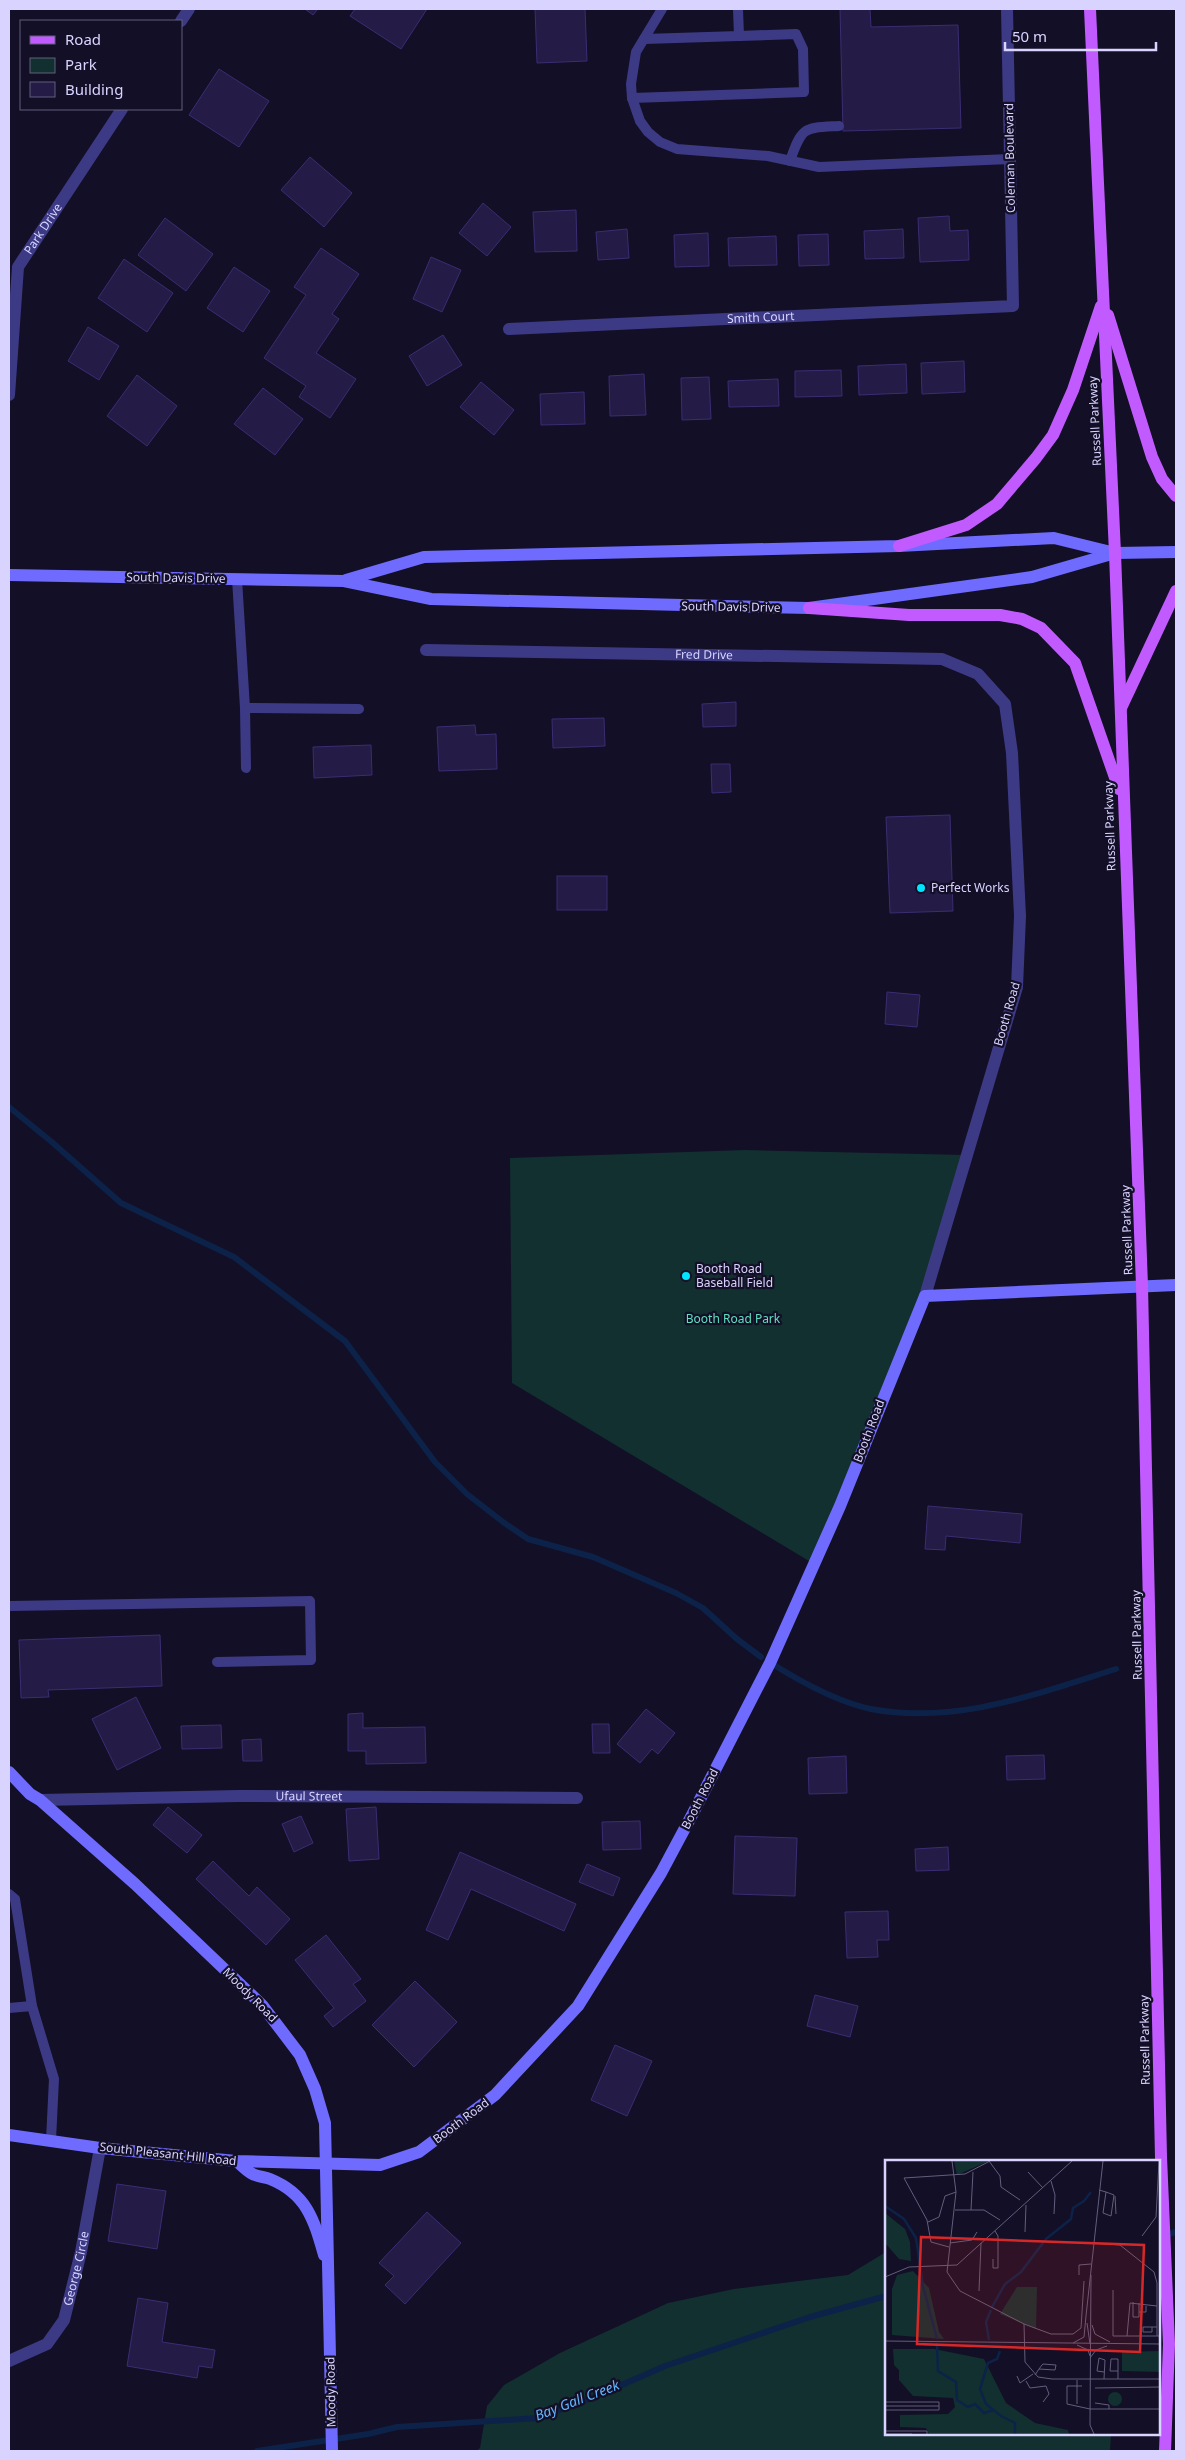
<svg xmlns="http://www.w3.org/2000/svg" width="1185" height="2460" font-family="'Noto Sans',sans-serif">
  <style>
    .green { fill: #12302f }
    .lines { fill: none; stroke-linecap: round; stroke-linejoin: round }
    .stream { stroke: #0c2248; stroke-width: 6 }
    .building { fill: #241b47; stroke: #3b2d73 }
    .lane { stroke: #3d3a85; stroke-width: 10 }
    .street { stroke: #3d3a85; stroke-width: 12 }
    .secondary { stroke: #6f6bff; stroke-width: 12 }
    .primary { stroke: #c25bff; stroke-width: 12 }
    .poi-dot { fill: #00e5ff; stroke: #130f26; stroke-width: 2 }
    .labels { text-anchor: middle; stroke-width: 4.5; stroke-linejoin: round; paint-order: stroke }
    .street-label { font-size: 12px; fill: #d9d4ff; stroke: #130f26 }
    .poi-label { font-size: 12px; fill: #d9d4ff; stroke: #130f26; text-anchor: start }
    .park-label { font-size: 12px; fill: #5fe0c0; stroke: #130f26 }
    .water-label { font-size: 14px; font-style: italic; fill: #62b6ff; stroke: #130f26 }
    .inset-river { fill: none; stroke: #0c2248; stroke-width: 2.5 }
    .inset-road { fill: none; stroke: #625e7d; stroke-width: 1 }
    .view { fill: #d62828; fill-opacity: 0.15; stroke: #d62828; stroke-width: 2.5 }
    .inset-edge { fill: none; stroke: #d9d4ff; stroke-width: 2.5 }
  </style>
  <rect width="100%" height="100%" fill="#130f26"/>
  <g class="green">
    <polygon points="745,1150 966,1155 925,1296 814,1564 512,1383 510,1158"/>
    <polygon points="886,2252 886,2434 1111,2434 1110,2451 476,2451 480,2448 487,2406 504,2385 560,2353 668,2303 734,2289 848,2275"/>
  </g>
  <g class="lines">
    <g class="stream">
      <polyline points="9,1107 53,1143 121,1203 234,1257 345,1341 435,1462 467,1494 503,1522 528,1539 593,1557 676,1593 703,1608 737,1639 761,1657"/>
      <path d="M 774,1665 C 803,1683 837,1702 871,1709 C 956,1725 1036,1694 1116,1669"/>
      <polyline points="1162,2236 1176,2232"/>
      <polyline points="257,2451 368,2434 397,2427 538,2418 592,2398 665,2366 810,2317 886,2296"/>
    </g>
  </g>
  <g class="building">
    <polygon points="305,9 318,9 313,15"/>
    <polygon points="355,9 427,9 401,49 350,16"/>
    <polygon points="535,9 585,9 587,61 537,63"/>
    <polygon points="840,9 870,9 871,27 958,25 961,128 843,131"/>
    <polygon points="219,69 269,101 239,147 189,115"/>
    <polygon points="310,157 352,193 324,227 281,190"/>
    <polygon points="483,203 511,227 487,256 459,233"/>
    <polygon points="576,210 577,251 535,252 533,212"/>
    <polygon points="949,216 950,231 968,230 969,260 920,262 918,218"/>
    <polygon points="165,218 213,254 186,291 138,255"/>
    <polygon points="627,229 629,258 598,260 596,232"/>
    <polygon points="903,229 904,258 865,259 864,231"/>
    <polygon points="708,233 709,266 675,267 674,235"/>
    <polygon points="828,234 829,265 799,266 798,235"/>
    <polygon points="776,236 777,265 729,266 728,238"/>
    <polygon points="321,248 359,274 332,314 339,319 316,353 356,379 330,418 299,397 306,386 264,358 306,295 294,287"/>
    <polygon points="431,257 461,270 442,312 413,299"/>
    <polygon points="124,259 173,293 147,332 98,298"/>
    <polygon points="234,267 270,291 243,332 207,308"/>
    <polygon points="88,327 119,346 99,380 68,361"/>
    <polygon points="443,335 462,365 427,386 409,356"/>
    <polygon points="964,361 965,392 922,394 921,363"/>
    <polygon points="906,364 907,393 859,395 858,366"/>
    <polygon points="841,370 842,396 795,397 795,371"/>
    <polygon points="644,374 646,415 610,416 609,376"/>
    <polygon points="137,375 177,406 147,446 107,416"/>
    <polygon points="709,377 711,419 682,420 681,378"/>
    <polygon points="778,379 779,406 729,407 728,381"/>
    <polygon points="481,382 514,410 494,435 460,407"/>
    <polygon points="263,388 303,419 275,455 234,424"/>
    <polygon points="584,392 585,424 541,425 540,394"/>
    <polygon points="736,702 736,726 703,727 702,704"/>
    <polygon points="604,718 605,746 553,748 552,719"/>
    <polygon points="475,725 476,735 496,734 497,769 439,771 437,727"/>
    <polygon points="371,745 372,775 314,778 313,747"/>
    <polygon points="711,764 730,764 731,792 712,793"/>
    <polygon points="950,815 953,911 890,913 886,817"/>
    <rect x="557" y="876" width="50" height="34"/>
    <polygon points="887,992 920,995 917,1027 885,1024"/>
    <polygon points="928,1506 1022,1514 1020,1543 946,1536 945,1550 925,1549"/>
    <polygon points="160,1635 162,1686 48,1690 49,1697 21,1698 19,1640"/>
    <polygon points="136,1697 161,1748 117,1770 92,1719"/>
    <polygon points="646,1709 675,1733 658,1754 652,1749 640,1763 617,1744"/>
    <polygon points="363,1713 363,1728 425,1727 426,1763 366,1764 366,1751 348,1751 348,1714"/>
    <polygon points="592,1724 609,1724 610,1753 593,1753"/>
    <polygon points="221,1725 222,1748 182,1749 181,1726"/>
    <polygon points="261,1739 262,1761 243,1761 242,1740"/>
    <polygon points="1044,1755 1045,1779 1007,1780 1006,1756"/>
    <polygon points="846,1756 847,1793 809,1794 808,1758"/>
    <polygon points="168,1807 202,1835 187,1853 153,1825"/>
    <polygon points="376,1807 379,1859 349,1861 346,1809"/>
    <polygon points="301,1816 313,1843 294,1852 282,1824"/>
    <polygon points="640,1821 641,1849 603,1850 602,1822"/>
    <polygon points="735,1836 797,1838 795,1896 733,1894"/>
    <polygon points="948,1847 949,1870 916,1871 915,1849"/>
    <polygon points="460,1852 576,1904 564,1931 471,1889 448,1940 426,1930"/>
    <polygon points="213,1861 249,1896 257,1887 290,1919 266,1945 196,1879"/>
    <polygon points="587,1864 620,1878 613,1896 579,1882"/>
    <polygon points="888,1911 889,1940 877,1940 878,1957 847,1958 845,1912"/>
    <polygon points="326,1935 361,1979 353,1984 366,2001 333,2027 324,2016 334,2008 295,1960"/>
    <polygon points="415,1981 457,2022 414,2067 372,2025"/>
    <polygon points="815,1995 858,2006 850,2037 807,2026"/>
    <polygon points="615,2045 652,2061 627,2116 591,2100"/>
    <polygon points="117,2184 166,2191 157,2249 108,2241"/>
    <polygon points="427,2212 461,2243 405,2304 385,2285 394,2276 379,2263"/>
    <polygon points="138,2298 168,2303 162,2342 215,2350 212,2368 199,2366 197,2378 127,2366"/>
  </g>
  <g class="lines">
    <g class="lane">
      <polyline points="662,9 636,52 631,84 632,98 640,121 648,132 660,142 677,149 768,156 819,167 1010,159"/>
      <polyline points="644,39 739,36 738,9"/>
      <polyline points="632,98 804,92 803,49 796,34 739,36"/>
      <path d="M 790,161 C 802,126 804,128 839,126"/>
      <polyline points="237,579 245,708 359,709"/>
      <polyline points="245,708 246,768"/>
      <polyline points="9,1606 310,1601 311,1660 217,1662"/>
      <polyline points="9,1894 15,1899 32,2006 54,2079 51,2140"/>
      <polyline points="9,2008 32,2006"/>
    </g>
    <g class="street">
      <polyline points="181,21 189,9"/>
      <path id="s1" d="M 509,329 L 1013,306 L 1007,9"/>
      <path id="s2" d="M 9,395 L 18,267 L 122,109"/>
      <path id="s3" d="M 426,650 L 942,659 L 978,674 L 1005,704 L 1012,753 L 1020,916 L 1017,987 L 925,1296"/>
      <path id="s4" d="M 40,1800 L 239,1796 L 577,1798"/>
      <path id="s5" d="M 9,2361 L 47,2344 L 64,2320 L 81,2252 L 100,2148"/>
    </g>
    <g class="secondary">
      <polyline points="9,575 344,581 431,599 809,608 1032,577 1115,553 1176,552"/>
      <polyline points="346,580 424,557 899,546 1054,538 1115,553"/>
      <polyline points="9,1772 30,1794 40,1800 135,1884 262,2005 300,2055 315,2089 325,2123 332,2451"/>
      <polyline points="9,2135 100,2148 236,2161 380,2165 419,2152 495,2095 578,2006 661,1873 692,1815 770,1663 840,1506 925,1296 1176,1285"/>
      <path d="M 236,2161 C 242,2165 248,2173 255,2175 C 260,2177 265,2177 270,2179 C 307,2194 314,2220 324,2255"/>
    </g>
    <g class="primary">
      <polyline points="1090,9 1115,553 1142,1286 1161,2157 1169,2344 1165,2451"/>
      <polyline points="1108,315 1152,457 1162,479 1176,496"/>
      <polyline points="899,546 966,525 997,504 1036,458 1053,435 1073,390 1101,306"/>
      <polyline points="809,608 909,615 1000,615 1022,619 1041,628 1075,663 1119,789"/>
      <polyline points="1121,708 1176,591"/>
    </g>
  </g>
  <g class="poi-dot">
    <circle cx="921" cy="888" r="5"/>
    <circle cx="686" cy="1276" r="5"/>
  </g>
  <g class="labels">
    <g class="street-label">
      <text transform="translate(1010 158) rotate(-91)" y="4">Coleman Boulevard</text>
      <text dy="4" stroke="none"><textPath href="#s2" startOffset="174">Park Drive</textPath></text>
      <text dy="4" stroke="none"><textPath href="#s1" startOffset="252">Smith Court</textPath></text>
      <text transform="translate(1095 421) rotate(-93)" y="4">Russell Parkway</text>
      <text transform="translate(176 578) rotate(1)" y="4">South Davis Drive</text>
      <text transform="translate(731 607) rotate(1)" y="4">South Davis Drive</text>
      <text dy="4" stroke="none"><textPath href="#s3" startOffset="278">Fred Drive</textPath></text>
      <text transform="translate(1110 826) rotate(-92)" y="4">Russell Parkway</text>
      <text transform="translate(1007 1014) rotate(-74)" y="4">Booth Road</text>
      <text transform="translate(1127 1230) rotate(-92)" y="4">Russell Parkway</text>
      <text transform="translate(869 1431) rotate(-69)" y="4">Booth Road</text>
      <text transform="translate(1137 1635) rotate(-91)" y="4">Russell Parkway</text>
      <text dy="4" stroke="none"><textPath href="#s4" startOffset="269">Ufaul Street</textPath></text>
      <text transform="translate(700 1799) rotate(-63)" y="4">Booth Road</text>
      <text transform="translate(250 1995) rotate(45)" y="4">Moody Road</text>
      <text transform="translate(1145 2040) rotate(-91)" y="4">Russell Parkway</text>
      <text transform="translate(461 2121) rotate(-37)" y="4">Booth Road</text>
      <text transform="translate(168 2154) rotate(6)" y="4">South Pleasant Hill Road</text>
      <text dy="4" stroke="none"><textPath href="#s5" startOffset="124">George Circle</textPath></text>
      <text transform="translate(331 2392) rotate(-91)" y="4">Moody Road</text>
    </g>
    <g class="poi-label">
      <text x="931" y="892">Perfect Works</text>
      <text x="696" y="1273">Booth Road<tspan x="696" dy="14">Baseball Field</tspan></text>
    </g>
    <g class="park-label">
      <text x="733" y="1323">Booth Road Park</text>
    </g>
    <g class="water-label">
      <text transform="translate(577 2400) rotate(-21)" y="5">Bay Gall Creek</text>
    </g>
  </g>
  <g transform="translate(885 2160)">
    <rect width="275" height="275" fill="#130f26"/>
    <path d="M 69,1 L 104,1 L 72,15 ZM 0,53 L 20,69 L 25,82 L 26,101 L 14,99 L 0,83 ZM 28,111 L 44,128 L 54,172 L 59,179 L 7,175 L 7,129 L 12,115 ZM 132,127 L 152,127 L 151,169 L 115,154 ZM 8,189 L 49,189 L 99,199 L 121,243 L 150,263 L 183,270 L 184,274 L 44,274 L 41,268 L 15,267 L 15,255 L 63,254 L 70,247 L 68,238 L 28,236 L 14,220 L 14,210 L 9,205 ZM 275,191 L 275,212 L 237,211 L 237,192 ZM223 239a7 7 0 1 1 14 0a7 7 0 1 1-14 0Z" fill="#12302f"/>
    <path class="inset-river" d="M 0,46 L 19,59 L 31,78 L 38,126 L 52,179M 107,147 L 120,124 L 136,112 L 161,79 L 186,59 L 188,48 L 199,41 L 206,32M 104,180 L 101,162 L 106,150M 52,183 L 53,211 L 71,222 L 72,240 L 83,247 L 90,244 L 99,253 L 109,250M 115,191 L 112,199 L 103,203 L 95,229 L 101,244 L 116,256 L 130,263 L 130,274"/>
    <path class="inset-road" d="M 67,1 L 71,32 L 62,112 L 75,131 L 139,164 L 166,174 L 188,174 L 196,168 L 199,121M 104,1 L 115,16 L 116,27 L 135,40M 143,12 L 158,28M 166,21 L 170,35 L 169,54M 214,30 L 221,32 L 218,53 L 226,56 L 229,35 L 221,32M 230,36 L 231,54M 70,50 L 99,50 L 115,60M 86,50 L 88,12M 43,62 L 54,57 L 60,36 L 71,32M 140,72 L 141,45M 257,76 L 271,57 L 274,1M 65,83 L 87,80 L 92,72M 207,83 L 235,85 L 269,112 L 272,123 L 272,176M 64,87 L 46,82 L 42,60 L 19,18 L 80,14 L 105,1M 108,99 L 108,108 L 113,108 L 113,76 L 110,71M 194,115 L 194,105 L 206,104M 206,115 L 205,265 L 209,274M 0,117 L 24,107 L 72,105 L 187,1M 228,130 L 228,176 L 275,176M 94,131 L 96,83M 248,142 L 248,157 L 254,157 L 254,152M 254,143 L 254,152 L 261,152 L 261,146M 201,156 L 218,1M 202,163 L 205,184M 139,164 L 140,202 L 153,217 L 167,219 L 275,219M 207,165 L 210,174 L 225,182M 267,167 L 267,172 L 258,172 L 258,167 L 272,167M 242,176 L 245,143 L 272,146M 0,181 L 275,184M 188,183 L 199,177 L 201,156M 192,185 L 203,190 L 205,196M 205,198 L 211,190 L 222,186M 233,211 L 225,211 L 226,199 L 233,199 L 233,219M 150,215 L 154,209 L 157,205 L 158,204 L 171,205 L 170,210 L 154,209M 132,216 L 135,223 L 148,214M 219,219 L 220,200 L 214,198 L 212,211 L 219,212M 141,221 L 145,228 L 161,226 L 164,234 L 158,242M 197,226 L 182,226 L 182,244 L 205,249 L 275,249M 210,228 L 275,227M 0,242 L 54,242 L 54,246M 210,243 L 224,245 L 224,249M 192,244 L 192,220M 0,246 L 54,246M 0,250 L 54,250 L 54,246M 0,271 L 42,271 L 42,274M 0,274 L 27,274"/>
    <path class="view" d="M 36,77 L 259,85 L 255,192 L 32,184 Z"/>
    <rect width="275" height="275" class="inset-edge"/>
  </g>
  <rect width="1185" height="2460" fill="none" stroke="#d9d4ff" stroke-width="20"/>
  <rect x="20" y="20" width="162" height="90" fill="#130f26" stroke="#625e7d"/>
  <rect x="30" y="36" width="25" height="8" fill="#c25bff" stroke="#625e7d"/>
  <text x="65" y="45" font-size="15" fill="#d9d4ff">Road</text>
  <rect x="30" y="58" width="25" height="15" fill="#12302f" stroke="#625e7d"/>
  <text x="65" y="70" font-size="15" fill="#d9d4ff">Park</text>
  <rect x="30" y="82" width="25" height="15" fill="#241b47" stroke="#625e7d"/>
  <text x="65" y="95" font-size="15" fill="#d9d4ff">Building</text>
  <path d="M1005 42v8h151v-8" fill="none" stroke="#d9d4ff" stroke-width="2.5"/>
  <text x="1012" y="42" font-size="15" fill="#d9d4ff" stroke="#130f26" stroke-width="4" paint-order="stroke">50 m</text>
</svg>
